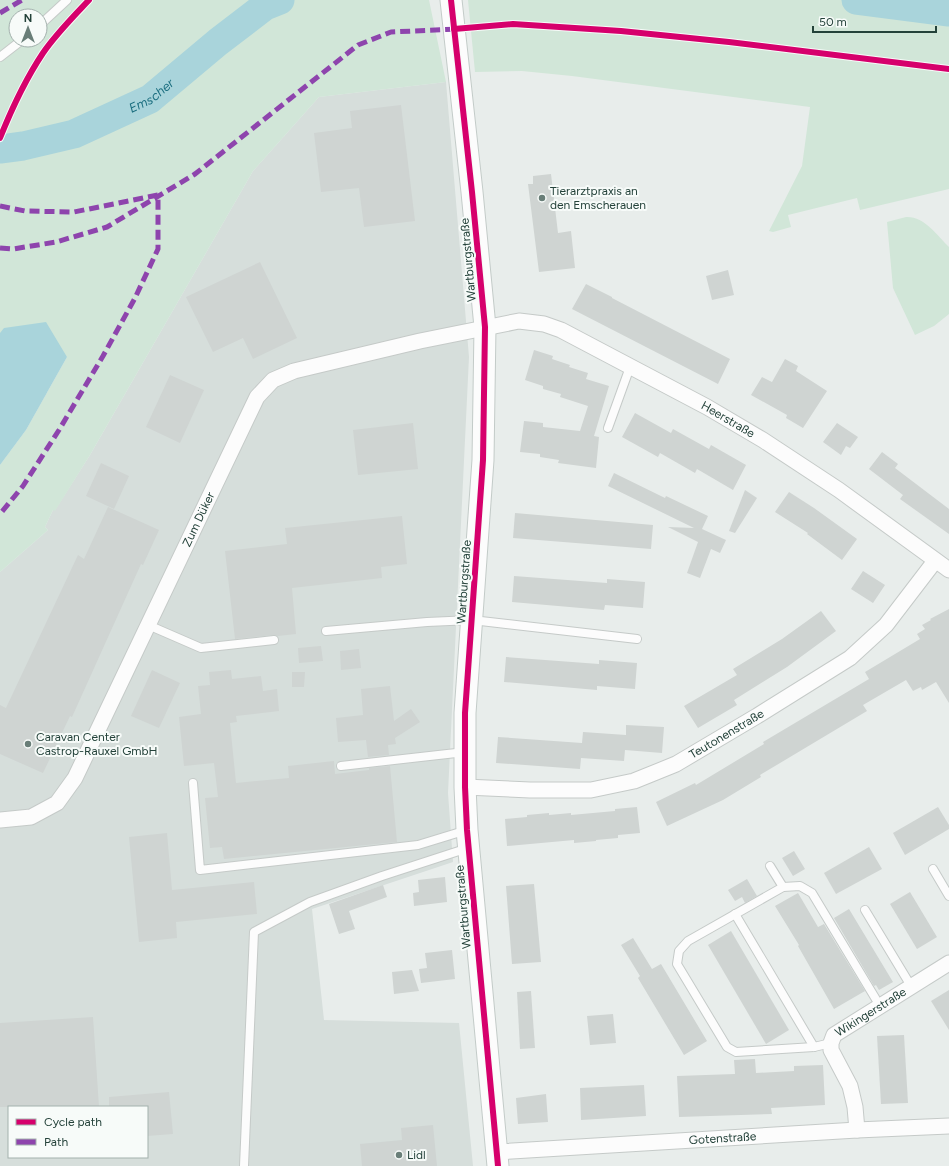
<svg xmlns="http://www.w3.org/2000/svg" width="949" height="1166" font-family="Figtree,sans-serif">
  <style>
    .built { fill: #d6dedb; fill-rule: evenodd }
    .green { fill: #d1e6d8; fill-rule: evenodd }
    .water { fill: #a9d4db }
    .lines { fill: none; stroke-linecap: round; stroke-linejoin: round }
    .stream { stroke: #a9d4db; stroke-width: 5 }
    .river { stroke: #a9d4db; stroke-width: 29 }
    .building { fill: #cfd4d2 }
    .lane-casing { stroke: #c5cac8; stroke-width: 10 }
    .street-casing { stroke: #c5cac8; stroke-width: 17 }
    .secondary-casing { stroke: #c3cbc8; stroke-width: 23 }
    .lane { stroke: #fcfcfc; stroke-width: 8 }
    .street { stroke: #fcfcfc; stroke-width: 15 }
    .secondary { stroke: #fcfcfc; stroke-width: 21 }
    .quiet { stroke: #8e44ad; stroke-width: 5; stroke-dasharray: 10 5; stroke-linecap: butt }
    .cycleway-casing { stroke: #f7fbf9; stroke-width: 8 }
    .cycleway { stroke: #d6006c; stroke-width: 6 }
    .poi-dot { fill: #697e78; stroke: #f7fbf9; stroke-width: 1.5 }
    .labels { text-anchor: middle; stroke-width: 4; stroke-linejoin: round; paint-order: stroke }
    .poi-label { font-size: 12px; fill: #24423a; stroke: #f7fbf9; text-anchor: start }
    .street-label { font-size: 12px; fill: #24423a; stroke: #f7fbf9 }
    .water-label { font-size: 13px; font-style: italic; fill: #1c6f80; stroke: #f7fbf9 }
  </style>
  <rect width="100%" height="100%" fill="#e8edeb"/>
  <path class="built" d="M 446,82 L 469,357 L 448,793 L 453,862 L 312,909 L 324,1020 L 459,1023 L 473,1166 L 0,1166 L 0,572 L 48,530 L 45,527 L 53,510 L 55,510 L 90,455 L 253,171 L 319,97 ZM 9,1107 L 147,1107 L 147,1157 L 9,1157 Z"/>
  <g class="green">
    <path d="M 0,0 L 429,0 L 446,82 L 319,97 L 253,171 L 90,455 L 55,511 L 53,510 L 45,527 L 48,530 L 0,572 L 0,465 L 26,430 L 67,357 L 0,333 ZM 16,16 L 40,16 L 40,40 L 16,40 Z"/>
    <polygon points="468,0 949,0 949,189 860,210 857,198 788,215 791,227 773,232 769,231 802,166 810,107 572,76 522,71 475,72"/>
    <path d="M 906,217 C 924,216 937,235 949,247 L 949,314 L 934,326 L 915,335 L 893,288 L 887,222 Z"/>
  </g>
  <polygon class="water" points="46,322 67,357 26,430 0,465 0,333 4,328"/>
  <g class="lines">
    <polyline class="stream" points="265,6 269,0"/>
    <g class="river">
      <polyline points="856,0 949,12"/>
      <path id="s1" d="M 0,149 L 23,146 L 74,134 L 150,99 L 218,42 L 265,6 L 280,0"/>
    </g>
  </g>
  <g class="building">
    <polygon points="401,105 415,221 364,227 359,188 321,192 314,133 352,128 350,111"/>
    <polygon points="551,174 558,233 571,231 575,268 539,272 528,184 533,184 533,176"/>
    <polygon points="260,262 297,338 253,359 243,338 213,352 186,297"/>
    <polygon points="728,270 734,295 712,300 706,276"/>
    <polygon points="586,284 612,297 612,298 730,359 718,384 572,309"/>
    <polygon points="534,350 553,356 552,359 570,365 569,367 588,373 586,379 609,386 594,436 599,437 596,468 558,463 559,460 540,457 540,454 520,452 524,421 543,423 543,427 580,431 588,406 560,397 561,394 543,389 543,386 525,380"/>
    <polygon points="785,359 798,366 796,371 827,391 803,428 786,418 787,415 751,395 762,377 772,382"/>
    <polygon points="170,375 204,390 180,443 146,427"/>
    <polygon points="635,413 671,433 673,429 709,449 711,445 746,465 733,490 697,469 695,473 660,453 658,457 622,437"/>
    <polygon points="413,423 418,469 358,475 353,430"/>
    <polygon points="837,423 858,437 850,448 846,446 841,455 823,442"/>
    <polygon points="882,452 898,464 895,468 949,509 949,534 900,499 903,495 869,469"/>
    <polygon points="101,463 129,476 114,509 86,496"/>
    <polygon points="614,473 665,498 666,496 708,516 702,529 726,540 720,553 711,549 700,578 687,573 698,542 668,527 694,528 608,486"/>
    <polygon points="745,490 757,498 735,533 729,531"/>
    <polygon points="789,492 814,508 857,539 842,560 807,534 808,533 775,512"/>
    <polygon points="108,507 159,530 143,565 141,564 72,717 70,716 43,773 0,754 0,705 6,708 78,555 84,559"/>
    <polygon points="515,513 653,525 651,549 513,538"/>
    <polygon points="402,516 407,564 381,567 382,578 292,588 296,634 278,636 273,635 235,639 225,551 287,544 285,528"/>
    <polygon points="863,571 885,585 873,603 851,589"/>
    <polygon points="514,576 607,583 607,579 645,582 643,608 605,605 604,610 512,602"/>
    <polygon points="949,609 949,703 936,682 922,690 921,687 913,691 906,680 863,705 867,711 760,775 761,777 723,800 667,826 656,802 695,783 696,785 764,744 763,742 869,679 865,672 920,639 917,634 925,629 922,625 931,620 930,619"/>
    <polygon points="821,611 836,631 787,667 734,700 737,705 698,728 684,706 737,675 733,669 782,639"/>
    <polygon points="321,646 323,661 299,663 298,648"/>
    <polygon points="359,649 361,668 341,670 340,651"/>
    <polygon points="506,657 599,664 599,660 637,663 635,689 597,686 597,690 504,682"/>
    <polygon points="152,670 180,683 159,728 131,716"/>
    <polygon points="231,670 232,679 261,676 263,691 277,689 279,711 236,716 237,722 230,723 236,783 289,778 288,766 334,761 335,774 369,770 369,768 390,766 397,842 224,859 222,847 210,848 205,798 218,797 214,763 184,766 179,717 201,714 198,686 210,685 209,672"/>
    <polygon points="292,672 305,672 304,687 292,687"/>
    <polygon points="390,686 394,721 411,709 420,722 395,738 396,744 388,745 389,755 368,757 366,740 338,742 336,718 363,715 361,689"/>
    <polygon points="626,725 664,727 662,753 625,750 624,761 581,758 580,769 496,763 498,737 582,743 583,732 626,735"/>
    <polygon points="637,807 640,833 618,835 618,838 596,840 596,841 574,843 574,840 507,846 505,819 527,817 527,815 549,813 549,815 571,813 571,815 615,811 615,809"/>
    <polygon points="938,807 949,825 949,829 905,855 893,833"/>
    <polygon points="167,833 172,890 254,882 257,914 176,922 177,938 139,942 129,837"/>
    <polygon points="869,847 882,869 836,894 824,873"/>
    <polygon points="794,851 805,869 793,876 782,858"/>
    <polygon points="445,877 447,902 414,906 413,893 419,892 418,880"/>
    <polygon points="747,879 757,896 745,903 742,897 735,901 728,890"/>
    <polygon points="534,884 541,962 512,964 506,886"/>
    <polygon points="383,885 387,897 349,911 355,929 339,934 329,904"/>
    <polygon points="910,892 937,937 917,949 890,904"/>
    <polygon points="798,893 818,927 824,924 865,991 834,1009 798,946 799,945 775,906"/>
    <polygon points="849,909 893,982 879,990 876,985 874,986 834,918"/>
    <polygon points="731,931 789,1030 766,1044 708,945"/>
    <polygon points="633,938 652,969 661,964 707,1041 684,1055 638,978 640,976 621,945"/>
    <polygon points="452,950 455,979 421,983 419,969 427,968 425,953"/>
    <polygon points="412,970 419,991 394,994 392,972"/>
    <polygon points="949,990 949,1030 931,1001"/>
    <polygon points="531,991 535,1048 520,1049 517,992"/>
    <polygon points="613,1014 616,1043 590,1045 587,1016"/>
    <polygon points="93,1017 99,1107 0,1107 0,1023"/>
    <polygon points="904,1035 908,1103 881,1104 877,1036"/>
    <polygon points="755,1059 756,1073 794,1071 794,1066 823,1065 825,1105 771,1108 772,1114 679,1117 677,1076 735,1074 734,1060"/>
    <polygon points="644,1085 646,1116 581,1120 580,1088"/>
    <polygon points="169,1092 173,1134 147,1136 147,1107 109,1107 109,1097"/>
    <polygon points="546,1094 548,1122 518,1124 516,1098"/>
    <polygon points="433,1125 437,1166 362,1166 360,1144 402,1140 401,1128"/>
  </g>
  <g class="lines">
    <defs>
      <g id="lane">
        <polyline points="40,25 67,0"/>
        <polyline points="0,57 22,40"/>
        <polyline points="608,428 630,367"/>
        <polyline points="148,625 201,648 274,640"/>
        <polyline points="326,631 427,622 472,620 637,639"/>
        <polyline points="341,766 465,752"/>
        <polyline points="193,783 200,870 418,845 467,830"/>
        <polyline points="770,866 783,887"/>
        <polyline points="933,869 949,896"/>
        <polyline points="865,910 911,986"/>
        <polyline points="735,914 814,1047"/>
        <polyline points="831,1043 814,1047 736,1052 727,1047 677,964 679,951 688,941 783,887 800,886 812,893 880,1006"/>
        <polyline points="244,1166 254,932 310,902 382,876 468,848"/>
      </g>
      <g id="street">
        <path id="s2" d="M 465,787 L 530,790 L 591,790 L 634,781 L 676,764 L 757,716 L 850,658 L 886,625 L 935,561"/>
        <path id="s3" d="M 0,820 L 31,817 L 57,803 L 75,778 L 257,397 L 273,380 L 294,371 L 420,341 L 519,321 L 544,324 L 561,330 L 707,407 L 763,440 L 839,490 L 949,570"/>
        <path id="s4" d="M 857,1130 L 855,1107 L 850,1086 L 831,1050 L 831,1043 L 834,1035 L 949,963"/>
        <path id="s5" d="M 496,1152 L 857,1130 L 949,1126"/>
      </g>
      <polyline id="secondary" points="451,0 472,192 485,327 483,460 465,713 465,787 467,830 498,1166"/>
    </defs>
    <use href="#lane" class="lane-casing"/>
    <use href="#street" class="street-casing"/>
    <use href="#secondary" class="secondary-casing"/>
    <use href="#lane" class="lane"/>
    <use href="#street" class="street"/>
    <use href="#secondary" class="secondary"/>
    <g class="quiet">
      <polyline points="0,13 22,0"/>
      <polyline points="0,206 25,211 74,212 158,195 158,249 135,298 103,356 59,430 23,486 0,514"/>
      <polyline points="0,248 13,249 56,242 107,227 195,174 358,45 391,32 458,29"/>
    </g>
    <defs>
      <g id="cycleway">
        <polyline points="451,0 472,192 485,327 483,460 465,713 465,787 467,830 498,1166"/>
        <polyline points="454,29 513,24 621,31 729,42 949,69"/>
        <path d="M 0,138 C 12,108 25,80 43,53 C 56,34 73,17 89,0"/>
      </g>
    </defs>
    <use href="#cycleway" class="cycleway-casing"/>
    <use href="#cycleway" class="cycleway"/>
  </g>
  <g class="poi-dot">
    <circle cx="542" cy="198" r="4"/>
    <circle cx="28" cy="744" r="4"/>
    <circle cx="399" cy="1155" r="4"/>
  </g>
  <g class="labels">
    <g class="poi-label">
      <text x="550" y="195">Tierarztpraxis an<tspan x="550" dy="14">den Emscherauen</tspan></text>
      <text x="36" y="741">Caravan Center<tspan x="36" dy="14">Castrop-Rauxel GmbH</tspan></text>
      <text x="407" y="1159">Lidl</text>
    </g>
    <g class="street-label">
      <text transform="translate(468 260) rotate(-95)" y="4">Wartburgstraße</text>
      <text dy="4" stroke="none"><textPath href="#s3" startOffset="1023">Heerstraße</textPath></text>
      <text dy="4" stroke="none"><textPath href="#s3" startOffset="378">Zum Düker</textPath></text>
      <text transform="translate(464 582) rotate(-86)" y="4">Wartburgstraße</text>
      <text dy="4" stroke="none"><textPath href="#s2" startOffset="274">Teutonenstraße</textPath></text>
      <text transform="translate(463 907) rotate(-95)" y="4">Wartburgstraße</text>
      <text dy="4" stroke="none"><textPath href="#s4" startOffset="144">Wikingerstraße</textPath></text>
      <text dy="4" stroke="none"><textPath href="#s5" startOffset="227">Gotenstraße</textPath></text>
    </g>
    <g class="water-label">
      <text dy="5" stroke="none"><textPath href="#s1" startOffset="162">Emscher</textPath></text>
    </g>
  </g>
  <rect x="8" y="1106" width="140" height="52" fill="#f7fbf9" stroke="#a3b1ad"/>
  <rect x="16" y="1119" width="20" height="6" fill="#d6006c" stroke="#a3b1ad"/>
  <text x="44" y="1126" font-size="12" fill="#24423a">Cycle path</text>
  <rect x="16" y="1139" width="20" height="6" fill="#8e44ad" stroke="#a3b1ad"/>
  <text x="44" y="1146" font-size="12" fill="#24423a">Path</text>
  <g transform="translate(28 28)"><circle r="19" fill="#f7fbf9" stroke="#a3b1ad"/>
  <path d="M0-3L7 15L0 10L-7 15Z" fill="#697e78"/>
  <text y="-6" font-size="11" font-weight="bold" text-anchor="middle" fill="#24423a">N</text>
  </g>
  <path d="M813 26v6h123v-6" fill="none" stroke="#24423a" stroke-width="2"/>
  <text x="819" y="26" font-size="12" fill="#24423a" stroke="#f7fbf9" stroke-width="3" paint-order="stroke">50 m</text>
</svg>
